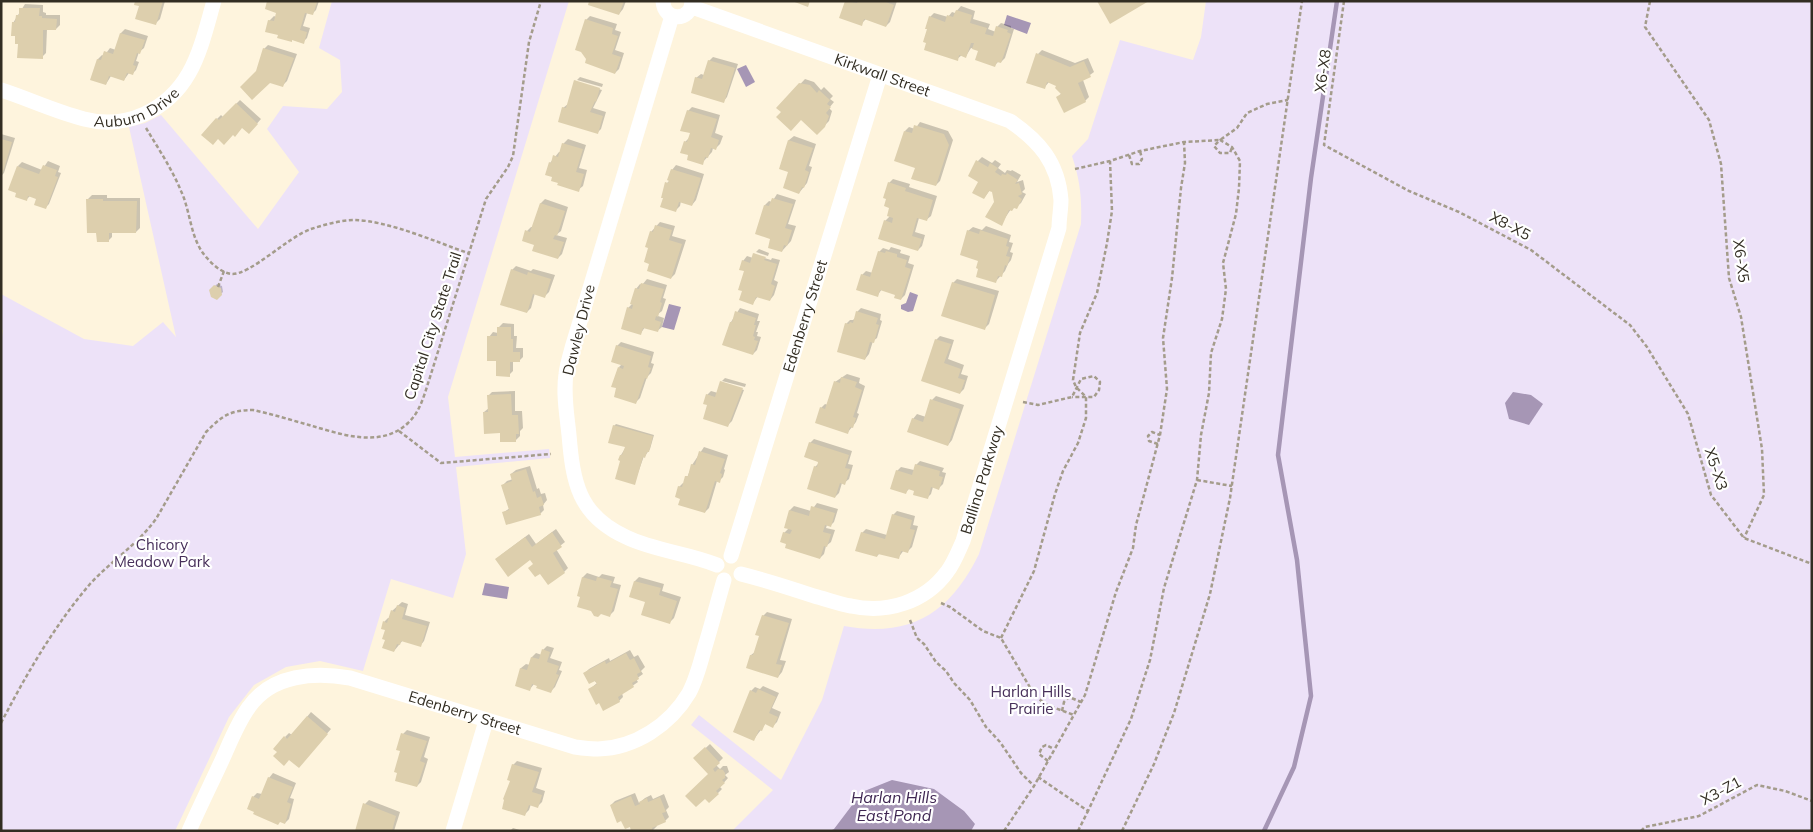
<svg xmlns="http://www.w3.org/2000/svg" width="1813" height="832" font-family="Mulish,sans-serif">
  <style>
    .green { fill: #ede2f8 }
    .water { fill: #a696b5 }
    .shadow { fill: #0003 }
    .lines { fill: none; stroke-linecap: round; stroke-linejoin: round }
    .stream { stroke: #a696b5; stroke-width: 4.5 }
    .building { fill: #ddcfad }
    .path { stroke: #a49c8b; stroke-width: 2.5; stroke-dasharray: 4 2.5; stroke-linecap: butt }
    .minor { stroke: #fff; stroke-width: 15 }
    .labels { text-anchor: middle; stroke-width: 4.5; stroke-linejoin: round; paint-order: stroke }
    .street-label { font-size: 15px; fill: #322d22; stroke: #fff }
    .park-label { font-size: 15px; fill: #472f5a; stroke: #fff }
    .water-label { font-size: 16px; font-style: italic; fill: #3f2752; stroke: #fff }
  </style>
  <rect width="100%" height="100%" fill="#fef4dd"/>
  <g class="green">
    <polygon points="332,1 569,1 448,397 455,457 549,449 550,458 456,467 466,554 453,598 391,579 363,671 320,661 286,667 254,685 229,717 175,831 1,831 1,344 3,330 1,329 1,294 84,339 133,346 163,322 176,337 129,127 145,123 161,115 258,229 299,172 267,129 283,106 327,109 342,92 340,60 319,48"/>
    <path d="M 1206,1 L 1812,1 L 1812,831 L 732,831 L 773,790 L 691,725 L 699,715 L 781,780 L 822,700 L 844,626 C 911,638 950,613 979,554 L 1081,224 C 1082,198 1080,180 1072,156 L 1088,139 L 1120,40 L 1193,60 L 1201,37 Z"/>
  </g>
  <g class="water">
    <polygon points="1007,15 1031,23 1027,34 1004,25"/>
    <polygon points="746,65 755,82 746,87 737,69"/>
    <polygon points="910,292 918,295 913,311 908,312 901,309 901,305 906,303"/>
    <polygon points="669,304 681,307 674,330 662,327"/>
    <polygon points="1513,392 1531,395 1543,404 1529,425 1509,419 1505,403"/>
    <polygon points="485,583 509,587 507,599 482,595"/>
    <polygon points="892,780 934,789 964,811 975,824 971,831 830,831 834,829 862,792"/>
  </g>
  <g class="shadow">
    <polygon points="136,1 165,1 160,19 156,23"/>
    <polygon points="268,1 319,1 316,10 312,14 307,13 303,26 310,28 307,38 303,42 293,39 291,41 280,35 269,21 274,16 276,17 278,12"/>
    <polygon points="591,1 626,1 623,9 619,14"/>
    <polygon points="846,1 897,1 890,22 886,26 866,19 861,24"/>
    <polygon points="25,4 43,5 43,12 46,13 46,15 60,15 60,25 56,29 47,29 46,53 42,57 19,43 16,35 13,23"/>
    <polygon points="961,6 975,11 973,19 990,24 988,29 996,32 997,27 1001,23 1011,26 1011,28 1014,29 1005,58 1001,62 999,61 995,65 979,50 971,48 966,56 962,55 957,59 930,17 934,13 948,17 952,12 955,13"/>
    <polygon points="590,16 617,24 615,30 621,32 615,50 624,53 619,69 615,73 586,20"/>
    <polygon points="125,29 148,36 144,48 139,52 136,61 139,62 136,70 132,74 129,73 124,80 111,76 106,84 92,79 98,59 102,55 104,56 110,48 116,50 121,33"/>
    <polygon points="268,45 297,54 287,81 283,85 257,71 264,49"/>
    <polygon points="1042,50 1075,63 1088,58 1094,72 1083,80 1089,97 1085,101 1058,97 1062,93 1057,85 1049,82 1044,88 1038,54"/>
    <polygon points="713,57 738,64 727,97 723,102 696,78 701,74 704,75 709,61"/>
    <polygon points="580,77 603,84 602,87 577,80"/>
    <polygon points="805,79 814,82 821,90 824,87 833,96 830,99 834,102 829,108 832,111 829,121 817,133 801,118 782,112 778,108"/>
    <polygon points="576,80 576,82 602,90 593,108 606,112 601,129 597,133 563,108 568,104"/>
    <polygon points="240,100 261,119 253,128 243,126 235,135 217,119 221,115 223,117"/>
    <polygon points="692,107 720,115 715,133 723,136 720,144 716,148 713,148 712,152 702,163 690,154 685,142 690,137 691,133 688,111"/>
    <polygon points="920,122 948,131 953,140 940,181 936,185 916,167 905,131 909,127 915,129"/>
    <polygon points="1,134 15,138 4,173 1,176"/>
    <polygon points="794,136 816,144 809,166 812,167 807,183 799,193 790,171 780,168 789,140"/>
    <polygon points="568,139 586,145 579,168 587,170 583,186 578,190 553,176 550,163 559,152 561,152 563,144"/>
    <polygon points="982,157 992,163 995,160 1001,164 998,168 1005,173 1007,170 1011,171 1012,170 1021,175 1017,182 1023,180 1025,189 1022,192 1026,194 1021,203 1016,207 1011,209 1001,224 994,192 990,190 984,198 980,182 978,161"/>
    <polygon points="48,161 60,166 58,172 61,173 49,204 45,208 37,198 30,196 26,200 18,166 22,162 42,170"/>
    <polygon points="676,165 704,174 696,200 692,205 681,201 680,206 676,210 667,183 670,180 672,170"/>
    <polygon points="893,179 910,184 909,187 937,196 931,216 926,220 919,218 915,232 925,235 922,246 918,250 885,221 891,215 891,207 888,198 889,183"/>
    <polygon points="777,194 796,200 788,224 796,226 791,241 782,251 772,238 765,205 769,201 772,202"/>
    <polygon points="92,195 107,195 107,198 140,198 140,228 136,232 112,232 112,237 108,241 88,199"/>
    <polygon points="545,199 568,207 561,231 556,235 567,238 562,254 558,258 535,244 527,231 531,227 533,227 541,203"/>
    <polygon points="660,222 675,226 672,236 686,240 675,274 671,278 651,263 650,247 651,232"/>
    <polygon points="986,226 1011,235 1009,242 1013,243 1010,252 1013,253 1011,260 1008,264 1005,271 996,281 979,260 968,231 973,227 982,230"/>
    <polygon points="891,247 901,250 900,253 910,256 908,263 914,265 905,295 901,299 896,294 882,289 877,296 862,275 866,271 873,273 879,252 883,248 889,250"/>
    <polygon points="759,249 769,253 768,256 756,252"/>
    <polygon points="755,253 755,255 771,260 772,258 780,260 774,280 778,282 774,295 770,300 758,296 753,303 743,290 745,270 743,261 747,256 753,258"/>
    <polygon points="516,266 531,271 533,269 555,275 549,292 545,296 535,293 531,308 527,312 512,270"/>
    <polygon points="647,279 667,285 663,298 666,299 662,311 658,314 658,316 664,318 662,327 657,331 645,327 641,333 628,308 633,303 636,289 640,284 642,285"/>
    <polygon points="957,279 999,291 989,324 985,328 953,283"/>
    <polygon points="217,284 222,286 223,292 216,298 211,290"/>
    <polygon points="740,308 759,314 757,321 760,321 756,332 758,332 757,336 761,337 757,350 753,354 731,322"/>
    <polygon points="861,308 881,314 880,320 882,321 877,338 873,341 869,354 865,359 846,324 850,320 853,320 855,318 857,312"/>
    <polygon points="503,323 514,324 514,336 517,336 516,348 523,348 523,357 519,361 513,361 513,371 509,375 498,360 489,337 493,332 498,333 498,328"/>
    <polygon points="940,336 954,340 948,359 964,365 961,374 968,376 964,389 960,393 922,380 936,340"/>
    <polygon points="621,342 654,352 651,363 654,364 651,373 647,377 640,398 636,402 619,367 622,364 617,346"/>
    <polygon points="847,374 860,378 859,383 865,386 857,413 859,414 856,422 848,432 821,408 825,404 828,405 835,382"/>
    <polygon points="725,378 746,384 745,387 722,381"/>
    <polygon points="722,381 722,383 744,390 732,421 728,425 709,404 707,395 711,391 718,393"/>
    <polygon points="515,391 515,411 522,411 523,428 520,431 520,436 516,440 484,412 489,408 488,396 492,392"/>
    <polygon points="936,396 964,405 952,440 948,445 913,419 917,414 926,417 932,400"/>
    <polygon points="616,424 654,435 650,449 645,456 644,456 634,484 622,460 621,455 626,447 614,426"/>
    <polygon points="814,439 852,451 848,464 853,465 849,479 844,483 842,483 839,493 835,497 815,467 819,463 810,443"/>
    <polygon points="704,447 728,455 724,469 725,470 723,477 719,481 717,481 709,508 705,512 682,498 679,487 683,483 685,483 692,465"/>
    <polygon points="920,461 944,468 942,472 946,473 943,484 939,488 933,487 931,494 927,498 916,490 910,488 906,492 897,471 901,467 914,470 916,465"/>
    <polygon points="530,466 537,489 539,488 541,494 545,493 547,500 543,505 544,510 540,514 504,512 510,508 503,485 507,481 513,479 511,474 516,470"/>
    <polygon points="817,503 838,509 834,522 830,526 827,525 826,528 835,530 831,542 826,546 824,554 820,558 784,533 789,528 785,527 790,510 794,506 811,511"/>
    <polygon points="897,511 915,516 913,525 918,526 912,547 908,551 904,550 898,558 880,553 877,556 862,533 866,529 887,535 893,515"/>
    <polygon points="556,529 565,542 556,549 568,568 564,572 534,564 531,559 501,555 529,534 536,544"/>
    <polygon points="587,573 599,577 602,574 615,577 613,583 621,585 614,611 610,615 592,610 581,596 583,577"/>
    <polygon points="639,577 664,584 662,591 681,597 674,618 670,622 647,601 631,596 635,581"/>
    <polygon points="402,602 408,604 405,615 430,622 424,641 420,646 403,640 394,651 386,639 386,629 384,622 388,618 390,618 392,611"/>
    <polygon points="767,612 792,619 780,660 786,661 782,672 778,677 751,655 755,652 760,635 763,616"/>
    <polygon points="547,646 554,648 550,658 562,662 559,670 562,671 555,687 551,691 534,684 530,689 516,685 521,668 526,664 530,665 532,657 536,653 542,655 543,650"/>
    <polygon points="630,650 634,657 638,655 645,667 641,671 643,674 636,679 638,682 622,693 623,697 619,701 590,689 597,683 585,673 589,669 609,658 610,661"/>
    <polygon points="763,686 779,693 772,708 781,712 777,722 773,726 766,723 754,739 751,691 755,687 760,689"/>
    <polygon points="311,712 331,729 302,762 285,737 289,733 292,735"/>
    <polygon points="407,730 430,737 424,757 428,759 421,782 417,786 402,750 403,734"/>
    <polygon points="710,744 723,758 716,765 720,769 723,766 727,766 729,772 725,775 728,778 720,787 722,789 709,802 710,774 695,758"/>
    <polygon points="517,761 542,768 536,788 545,791 542,802 538,806 531,804 529,810 525,814 511,780 513,765"/>
    <polygon points="273,773 296,783 290,798 294,799 289,819 285,823 255,811 253,797 257,793 262,794 269,778"/>
    <polygon points="635,793 639,803 645,798 651,795 653,799 664,794 669,807 666,810 669,817 665,821 656,825 657,826 652,831 629,831 632,829 611,805 615,801"/>
    <polygon points="369,800 400,812 394,831 356,831 365,804"/>
    <polygon points="513,828 523,831 510,831"/>
  </g>
  <g class="lines">
    <polyline class="stream" points="1264,831 1294,767 1311,696 1297,560 1278,455 1311,178 1337,1"/>
  </g>
  <g class="building">
    <polygon points="135,1 163,1 156,25 135,19 139,6 134,5"/>
    <polygon points="267,1 317,2 313,15 305,13 300,30 307,32 304,44 292,40 292,42 277,38 278,35 265,32 268,20 274,21 276,13 265,9"/>
    <polygon points="589,1 624,1 619,15 588,5"/>
    <polygon points="792,1 810,1 808,7"/>
    <polygon points="845,1 857,3 858,1 883,1 894,5 886,27 864,19 862,26 839,18"/>
    <polygon points="1097,1 1149,1 1110,24"/>
    <polygon points="19,8 40,8 39,16 42,16 42,18 57,19 56,30 43,30 43,59 17,58 18,44 15,44 15,36 11,36 12,22 15,22 16,15 19,15"/>
    <polygon points="956,10 972,15 970,23 987,28 985,34 993,36 996,26 1008,30 1007,32 1011,34 1001,63 997,62 995,67 975,60 978,51 972,49 974,43 971,43 966,58 959,55 958,61 924,50 926,43 923,42 927,29 925,29 929,16 945,22 947,15 953,17"/>
    <polygon points="585,19 613,28 612,34 618,36 612,54 621,57 615,74 585,63 586,59 581,52 575,50"/>
    <polygon points="120,33 145,40 140,54 137,53 133,65 136,66 133,75 127,73 124,81 109,76 106,85 90,80 97,59 101,60 104,51 113,54"/>
    <polygon points="263,48 294,58 283,87 270,83 252,100 240,87 256,71"/>
    <polygon points="1036,53 1070,67 1084,61 1091,77 1078,83 1086,102 1064,113 1056,97 1061,94 1055,88 1056,86 1047,82 1045,89 1026,83"/>
    <polygon points="708,60 735,68 724,103 691,93 695,77 702,79"/>
    <polygon points="574,80 600,88 596,102 595,101 590,112 603,116 598,134 558,122 562,107 566,108"/>
    <polygon points="799,83 810,85 817,93 819,90 830,100 827,104 831,107 826,113 829,116 825,127 817,135 801,120 791,131 776,117 781,112 776,108"/>
    <polygon points="236,103 258,124 249,134 242,128 235,137 233,135 224,145 218,139 213,145 201,135 216,118 219,120"/>
    <polygon points="687,110 717,119 711,137 719,140 716,150 711,148 708,158 705,157 703,165 687,160 688,155 680,153 684,141 687,142 690,133 680,131"/>
    <polygon points="914,125 944,134 949,145 936,186 911,179 915,168 894,161 904,131 912,133"/>
    <polygon points="1,139 12,142 2,175 1,175"/>
    <polygon points="788,140 813,148 805,170 809,172 804,188 802,187 799,194 783,188 788,172 779,169"/>
    <polygon points="562,143 583,149 576,172 584,174 579,192 557,185 558,183 551,181 552,177 545,175 549,162 551,163 553,155 558,157"/>
    <polygon points="976,160 988,167 990,163 998,168 995,172 1001,176 1002,174 1006,175 1007,173 1018,180 1015,184 1019,183 1022,194 1018,196 1022,199 1017,209 1014,208 1012,211 1009,210 1002,226 985,217 994,202 992,192 989,191 984,199 972,193 978,182 968,176"/>
    <polygon points="43,165 57,170 55,176 58,177 46,209 34,205 36,199 28,196 27,201 15,197 16,193 8,190 17,166 39,174"/>
    <polygon points="671,169 701,178 692,206 679,202 676,212 660,207 663,198 661,198 665,182 668,183 669,181 667,180"/>
    <polygon points="888,182 906,188 905,191 933,200 927,221 917,218 912,236 922,239 918,251 878,239 884,220 892,223 893,218 887,216 889,208 884,206 886,199 883,198"/>
    <polygon points="772,198 793,204 785,228 792,230 787,246 784,245 782,252 768,248 770,239 755,234 764,205 769,206"/>
    <polygon points="86,199 103,199 103,201 137,201 136,233 109,233 109,242 97,242 96,233 87,233"/>
    <polygon points="540,203 565,211 557,236 555,235 553,239 564,242 558,259 532,251 534,245 522,241 525,230 530,232"/>
    <polygon points="655,225 672,230 669,240 682,244 671,279 647,271 649,264 644,262 648,248 645,247 650,231 653,232"/>
    <polygon points="967,230 979,234 980,230 1008,239 1006,246 1009,247 1006,256 1010,257 1007,266 1005,265 1002,277 998,276 996,283 976,277 978,269 976,268 978,261 960,255"/>
    <polygon points="878,251 885,253 886,251 897,254 897,257 907,260 905,267 911,269 901,300 894,298 895,295 880,290 878,297 856,290 861,274 870,277"/>
    <polygon points="753,253 766,257 764,260 777,264 771,284 775,286 770,301 756,297 753,305 739,300 742,291 738,290 744,271 739,270 742,260 750,263"/>
    <polygon points="511,269 527,275 528,272 551,279 545,298 533,294 527,313 500,305"/>
    <polygon points="952,282 995,295 985,330 941,316"/>
    <polygon points="641,283 664,289 660,302 662,303 658,317 656,316 655,320 661,322 658,332 643,328 641,335 621,329 627,307 632,309 633,305 630,304 635,288 639,289"/>
    <polygon points="214,285 221,288 222,295 217,300 211,297 209,290"/>
    <polygon points="735,311 756,318 754,325 756,325 753,336 755,337 754,340 758,341 753,355 722,345 730,322 732,322"/>
    <polygon points="856,311 878,318 876,324 879,325 874,343 870,342 865,360 837,352 845,323 849,324 850,322 853,323"/>
    <polygon points="497,327 511,327 511,339 513,339 513,352 520,352 520,362 510,362 510,377 496,376 496,361 487,361 487,336 497,336"/>
    <polygon points="935,339 951,344 944,363 961,369 958,378 965,380 960,394 921,381"/>
    <polygon points="616,345 651,356 648,367 651,368 647,379 645,378 636,404 614,397 616,388 611,387 618,367 623,369 624,366 611,362"/>
    <polygon points="841,377 857,382 855,387 862,390 853,417 856,418 853,428 850,427 848,434 815,423 820,407 825,409 834,381 840,383"/>
    <polygon points="720,381 743,388 728,427 703,419 707,405 703,404 706,394 715,397"/>
    <polygon points="511,394 512,415 518,415 519,434 516,434 516,442 500,442 500,433 484,434 483,412 488,412 487,395"/>
    <polygon points="930,399 960,409 948,446 907,432 912,418 923,422"/>
    <polygon points="613,425 653,436 649,452 647,452 645,458 643,457 635,485 615,479 620,461 618,460 620,455 622,455 625,447 608,443"/>
    <polygon points="809,442 849,455 845,468 850,469 845,485 840,483 835,498 807,489 814,466 817,467 818,462 804,457"/>
    <polygon points="699,451 725,459 720,473 722,474 720,483 715,481 705,513 678,505 680,499 675,497 678,486 682,487 685,476 688,476 691,464 695,465"/>
    <polygon points="915,464 940,471 939,476 943,477 939,490 931,487 928,499 913,495 914,491 908,489 906,494 890,489 896,470 912,475"/>
    <polygon points="526,469 533,492 535,491 537,498 541,496 544,505 539,507 541,515 506,525 502,512 509,510 501,485 512,481 510,474"/>
    <polygon points="811,506 835,513 831,527 825,525 823,532 831,534 827,547 824,546 820,559 785,548 786,544 780,542 783,532 790,534 792,530 784,528 789,510 809,516"/>
    <polygon points="892,514 912,520 910,529 915,530 908,553 901,551 899,559 878,554 877,557 855,551 861,532 885,539"/>
    <polygon points="552,532 562,547 553,553 565,573 548,585 540,574 535,577 528,568 533,564 530,560 508,577 495,559 525,537 532,547"/>
    <polygon points="582,577 596,581 597,577 612,581 610,587 618,589 610,617 601,614 598,617 594,616 591,611 577,607 580,597 577,596"/>
    <polygon points="634,581 661,588 659,595 677,601 670,624 641,615 645,602 629,597"/>
    <polygon points="397,605 405,608 402,619 427,626 421,647 401,641 400,645 397,644 394,652 382,648 385,640 382,639 385,630 381,629 383,621 387,623 391,610 395,612"/>
    <polygon points="762,615 789,623 776,664 782,665 778,678 746,668 750,655 753,655 759,636 755,635"/>
    <polygon points="542,649 550,652 547,662 559,666 556,674 559,675 551,693 536,688 537,686 532,684 530,691 515,686 520,668 527,670 531,657 539,659"/>
    <polygon points="626,653 630,660 634,658 641,672 637,674 639,679 632,683 634,687 618,697 620,702 603,711 599,703 596,705 588,689 597,684 595,681 589,684 583,673 605,661 606,664"/>
    <polygon points="758,689 776,697 769,713 778,717 773,728 765,724 762,731 759,730 754,741 733,732 750,690 756,693"/>
    <polygon points="307,716 328,734 299,768 289,760 284,766 273,756 277,752 273,749 284,736 287,739"/>
    <polygon points="401,733 427,741 420,761 425,763 417,787 395,781 397,773 394,772 400,751 396,750"/>
    <polygon points="705,747 720,763 713,769 715,772 718,769 723,770 725,773 725,778 722,780 725,783 716,791 719,794 709,803 705,799 696,807 685,796 708,774 693,758"/>
    <polygon points="512,764 539,772 532,792 542,795 538,808 529,805 525,816 502,809 504,800 503,799 510,781 507,780"/>
    <polygon points="268,777 293,787 287,802 291,804 285,824 280,822 278,825 253,814 254,812 247,809 252,796 259,799"/>
    <polygon points="631,796 635,806 640,804 639,802 647,798 648,802 660,797 666,812 662,813 666,822 652,828 653,831 631,831 630,827 625,829 621,821 617,823 610,805"/>
    <polygon points="363,803 396,816 392,831 355,831"/>
  </g>
  <g class="lines">
    <g class="path">
      <polyline points="1344,1 1324,145 1409,191 1459,212 1531,250 1630,325 1647,347 1688,414 1711,495 1744,538 1812,564"/>
      <polyline points="1650,1 1645,27 1709,120 1721,164 1729,278 1741,317 1762,449 1764,495 1744,538"/>
      <path d="M 146,128 C 158,148 172,169 181,191 C 191,212 190,240 207,258 C 213,265 222,273 232,274 C 250,275 288,237 311,229 C 324,225 340,220 355,220 C 389,221 436,242 468,253"/>
      <polyline points="1129,155 1132,164 1139,164 1142,159 1140,151"/>
      <polyline points="1075,169 1110,161 1140,151 1184,142 1220,140 1237,128 1247,113 1267,104 1288,100"/>
      <polyline points="218,287 224,271"/>
      <polyline points="1023,402 1038,405 1072,397 1081,379 1094,376 1100,382 1099,390 1094,397 1072,397"/>
      <polyline points="399,431 441,463 551,454"/>
      <polyline points="1158,444 1149,441 1148,436 1152,432 1160,435"/>
      <polyline points="1197,480 1232,486"/>
      <polyline points="941,603 950,607 983,631 1001,638 1035,696 1047,705 1074,715"/>
      <polyline points="910,620 917,638 924,644 936,662 946,671 954,683 970,700 986,727 1000,742 1021,773 1033,785"/>
      <polyline points="1001,638 1034,571 1055,494 1063,471 1078,443 1086,418 1086,397 1076,387 1073,380 1080,333 1097,293 1107,243 1112,211 1110,161"/>
      <polyline points="1062,711 1064,702 1069,697 1081,702"/>
      <path d="M 1,723 C 26,675 54,626 90,584 C 111,561 136,546 156,519 L 206,432 C 222,416 230,410 253,410 C 272,414 291,420 309,425 C 340,434 381,449 408,423 C 417,415 421,404 425,393 L 486,199 L 508,167 L 513,156 L 529,42 L 541,1"/>
      <polyline points="1048,761 1039,754 1042,747 1046,745 1054,749"/>
      <polyline points="1038,777 1088,811 1131,719 1150,660 1164,588 1197,480 1201,435 1209,393 1211,353 1222,319 1226,289 1223,263 1236,214 1239,188 1240,161 1232,147 1220,140 1214,146 1220,153 1230,153 1232,147"/>
      <polyline points="1004,831 1034,786 1085,695 1116,592 1133,548 1136,525 1160,435 1167,389 1163,338 1172,278 1181,188 1185,163 1184,142"/>
      <polyline points="1078,831 1088,811"/>
      <polyline points="1122,831 1154,764 1174,713 1210,594 1230,498 1302,1"/>
      <polyline points="1641,831 1645,827 1699,816 1757,785 1785,791 1812,801"/>
    </g>
    <g class="minor">
      <path d="M 663,1 C 664,22 691,22 692,1"/>
      <path id="s1" d="M 692,7 L 1010,121 C 1039,141 1058,162 1061,200 C 1061,209 1059,219 1059,228 L 963,541 C 958,552 954,563 947,572 C 925,602 887,614 851,606 C 839,604 826,599 814,596 C 790,588 765,580 741,574"/>
      <path d="M 672,16 L 572,348 C 570,356 567,365 566,374 C 563,394 567,415 569,435 C 573,482 578,515 626,537 C 655,551 688,553 717,565"/>
      <path id="s2" d="M 1,90 C 29,99 56,112 84,119 C 126,130 168,110 189,73 C 201,52 207,25 214,1"/>
      <path id="s3" d="M 731,556 L 880,75"/>
      <path id="s4" d="M 189,831 C 200,806 212,782 223,758 C 231,740 238,722 249,707 C 272,674 315,672 350,678 L 575,747 C 582,748 590,749 598,749 C 635,748 670,725 689,693 C 696,680 700,665 704,650 C 711,627 717,604 724,580"/>
      <polyline points="453,831 486,721"/>
    </g>
  </g>
  <g class="labels">
    <g class="street-label">
      <text transform="translate(1323 71) rotate(-82)" y="5">X6-X8</text>
      <text dy="5" stroke="none"><textPath href="#s1" startOffset="202">Kirkwall Street</textPath></text>
      <text dy="5" stroke="none"><textPath href="#s2" startOffset="144">Auburn Drive</textPath></text>
      <text transform="translate(1510 226) rotate(28)" y="5">X8-X5</text>
      <text transform="translate(1741 261) rotate(82)" y="5">X6-X5</text>
      <text dy="5" stroke="none"><textPath href="#s3" startOffset="251">Edenberry Street</textPath></text>
      <text transform="translate(433 326) rotate(-72)" y="5">Capital City State Trail</text>
      <text transform="translate(579 330) rotate(-76)" y="5">Dawley Drive</text>
      <text transform="translate(1716 469) rotate(72)" y="5">X5-X3</text>
      <text transform="translate(982 480) rotate(-73)" y="5">Ballina Parkway</text>
      <text dy="5" stroke="none"><textPath href="#s4" startOffset="369">Edenberry Street</textPath></text>
      <text transform="translate(1721 791) rotate(-28)" y="5">X3-Z1</text>
    </g>
    <g class="park-label">
      <text x="162" y="550">Chicory<tspan x="162" dy="17">Meadow Park</tspan></text>
      <text x="1031" y="697">Harlan Hills<tspan x="1031" dy="17">Prairie</tspan></text>
    </g>
    <g class="water-label">
      <text x="894" y="803">Harlan Hills<tspan x="894" dy="18">East Pond</tspan></text>
    </g>
  </g>
  <rect width="1813" height="832" fill="none" stroke="#322d22" stroke-width="5"/>
</svg>
